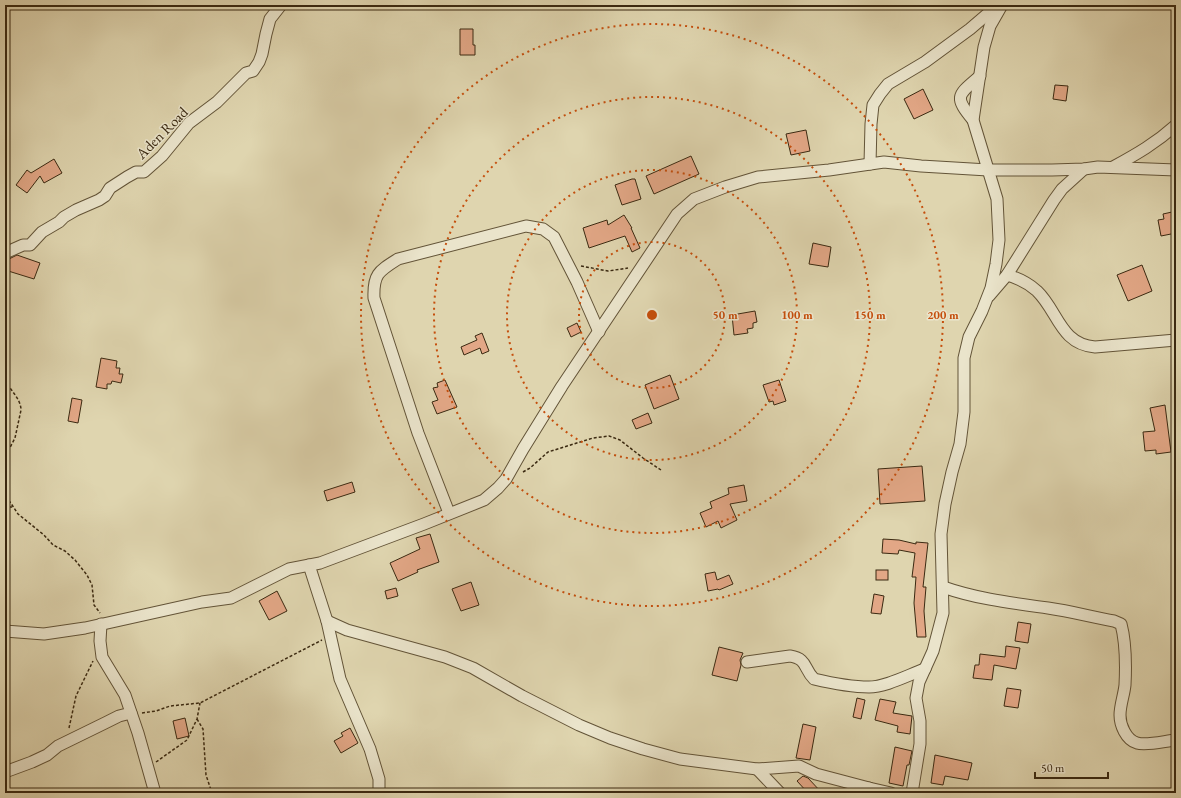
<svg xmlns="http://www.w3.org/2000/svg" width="1181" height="798" font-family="'EB Garamond',serif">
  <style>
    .building { fill: #e2a786; stroke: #3a2911 }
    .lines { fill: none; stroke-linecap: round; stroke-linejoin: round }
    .minor-casing { stroke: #635438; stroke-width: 13 }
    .path { stroke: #3a2911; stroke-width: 1.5; stroke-dasharray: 3 2; stroke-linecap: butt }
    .minor { stroke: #eae4cb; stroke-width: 11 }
    .ring { fill: none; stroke: #c54f0d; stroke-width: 2; stroke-dasharray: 2 4 }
    .labels { text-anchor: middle; stroke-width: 3; stroke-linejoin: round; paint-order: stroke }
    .street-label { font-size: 15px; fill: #3a2911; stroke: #eae4cb }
    .centre { fill: #c54f0d; stroke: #eae4cb; stroke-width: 2 }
    .ring-label { font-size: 12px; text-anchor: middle; font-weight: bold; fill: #c54f0d; stroke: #eae4cb; stroke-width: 3; stroke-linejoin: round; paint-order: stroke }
  </style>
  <rect width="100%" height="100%" fill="#dfd5af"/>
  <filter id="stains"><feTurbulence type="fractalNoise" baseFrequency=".005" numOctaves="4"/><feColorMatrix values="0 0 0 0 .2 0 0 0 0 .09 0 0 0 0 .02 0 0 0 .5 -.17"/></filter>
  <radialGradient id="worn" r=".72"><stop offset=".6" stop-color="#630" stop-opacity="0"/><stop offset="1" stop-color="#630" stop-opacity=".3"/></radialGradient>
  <g class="building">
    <polygon points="460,29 473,29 473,45 475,45 475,55 460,55"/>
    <polygon points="1055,85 1068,86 1066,101 1053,99"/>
    <polygon points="923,89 933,110 914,119 904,99"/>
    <polygon points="806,130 810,151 791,155 786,134"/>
    <polygon points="691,156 699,174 654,194 646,176"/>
    <polygon points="54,159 62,173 44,183 40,176 27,193 16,185 27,170 31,173"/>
    <polygon points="632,179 635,179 641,199 622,205 615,185"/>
    <polygon points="1172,212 1173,216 1176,216 1176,233 1161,236 1158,220 1164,219 1163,214"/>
    <polygon points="624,215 632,228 631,228 640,248 632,252 625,236 589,248 583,228 607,220 608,225"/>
    <polygon points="813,243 831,247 828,267 809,264"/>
    <polygon points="17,255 40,263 34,279 5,270 7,260"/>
    <polygon points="1142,265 1152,291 1128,301 1117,275"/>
    <polygon points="755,311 757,322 753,323 753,328 747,329 748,333 734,335 732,315"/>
    <polygon points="577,323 581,332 571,337 567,328"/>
    <polygon points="482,333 489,351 482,354 480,348 464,355 461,347 477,340 475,336"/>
    <polygon points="101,358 117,361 116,368 120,368 119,374 123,374 121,383 112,381 111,384 107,384 107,389 96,387"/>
    <polygon points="670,375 679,399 654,409 645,385"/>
    <polygon points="445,380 457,407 437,414 432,402 438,400 433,388 438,387 437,383"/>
    <polygon points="779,380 786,401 774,405 773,401 769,402 763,385"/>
    <polygon points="72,398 82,400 78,423 68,421"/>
    <polygon points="1165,405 1171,452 1156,454 1156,450 1145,451 1143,432 1155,431 1150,408"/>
    <polygon points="648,413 652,423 636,429 632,420"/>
    <polygon points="922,466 925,501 880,504 878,469"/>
    <polygon points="352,482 355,492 327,501 324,491"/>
    <polygon points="744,485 747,501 730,504 737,520 721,528 718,521 706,527 700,513 712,508 710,502 729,494 728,488"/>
    <polygon points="430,534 439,562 417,570 418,572 398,581 390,563 420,549 416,538"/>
    <polygon points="883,539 899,540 916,544 916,542 928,543 923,587 926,587 924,611 926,637 917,637 914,603 916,577 912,577 915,553 899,550 898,554 882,553"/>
    <rect x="876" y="570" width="12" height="10"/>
    <polygon points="715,572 717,580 729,575 733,584 719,590 718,589 708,591 705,574"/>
    <polygon points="471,582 479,605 461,611 452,589"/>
    <polygon points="396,588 398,596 387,599 385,591"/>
    <polygon points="277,591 287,611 269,620 259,601"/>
    <polygon points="874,594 884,596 881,614 871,613"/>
    <polygon points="1018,622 1031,624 1028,643 1015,641"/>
    <polygon points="1006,646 1020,648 1016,669 994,665 992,680 973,678 975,665 979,665 980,654 1005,657"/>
    <polygon points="719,647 743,653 740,660 741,665 737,681 712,675"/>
    <polygon points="1007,688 1021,690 1018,708 1004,706"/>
    <polygon points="857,698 865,700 861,719 853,717"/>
    <polygon points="880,699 896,702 893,713 912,716 910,734 897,732 898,726 875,720"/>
    <polygon points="185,718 189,736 177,739 173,721"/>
    <polygon points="803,724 816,727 810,760 796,758"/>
    <polygon points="350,728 358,743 341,753 334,741 343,736 341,733"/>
    <polygon points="895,747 912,751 909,765 907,765 903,786 889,783"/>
    <polygon points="935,755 972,763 968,780 945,776 943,785 931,783"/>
    <polygon points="803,776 808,778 822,793 808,793 797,781"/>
  </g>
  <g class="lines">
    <defs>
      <g id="minor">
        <path d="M 973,120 C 953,96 958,95 980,76"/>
        <polyline points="870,164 871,124 873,105 880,94 888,84 925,62 970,29 998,5"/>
        <path d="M 1113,167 C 1137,154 1156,143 1176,125"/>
        <polyline points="5,253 23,245 30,245 42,232 59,222 64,217 76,210 99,200 105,196 110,188 127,177 136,172 144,172 162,156 189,123 217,102 246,73 253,71 259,62 262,54 266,34 270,19 281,5"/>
        <path d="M 1007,275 C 1018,278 1028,283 1037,291 C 1058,311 1060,344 1095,347 L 1176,340"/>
        <polyline points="989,296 1007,275 1054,200 1062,189 1084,169"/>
        <path d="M 449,513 L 418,433 L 374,298 C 373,274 379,271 398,259 L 526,226 L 543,229 L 554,237 L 577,282 L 599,332"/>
        <polyline points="309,565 327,621 340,679 370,749 379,779 379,793"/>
        <path d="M 943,587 C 977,599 1012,603 1048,608 C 1070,611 1092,617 1114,621 L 1121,624 C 1126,643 1126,665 1125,685 C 1124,695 1120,705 1120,715 C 1120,725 1126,740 1137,743 C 1146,746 1165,741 1176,740"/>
        <polyline points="327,621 347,630 445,657 473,668 522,696 579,725 610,738 643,749 680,759 757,769 799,766 816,774 869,788"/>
        <polyline points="101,624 100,641 102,657 125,695 138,733 155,793"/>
        <polyline points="5,631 44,634 85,628 202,602 231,598 289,569 320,563 424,524 484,500 498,488 506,479 523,449 562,386 677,214 694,199 725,187 758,177 829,170 884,162 921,166 988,170 1052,170 1084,169 1098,167 1176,170"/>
        <path d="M 747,662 L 790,656 C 808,659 803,668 814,679 C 831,683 852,687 869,687 C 886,687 908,675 925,669"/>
        <polyline points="757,769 780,793"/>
        <polyline points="5,772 32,762 47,755 58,746 105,723 119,716 131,713"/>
        <polyline points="849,793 869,788 891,793"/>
        <polyline points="912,793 920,744 920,721 916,698 919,682 933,651 943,613 941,534 945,504 952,472 960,444 964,412 964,358 969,337 982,311 991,288 996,264 999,240 997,199 973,120 984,47 990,26 1002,5"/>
      </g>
    </defs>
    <use href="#minor" class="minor-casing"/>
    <g class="path">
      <polyline points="581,266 608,271 628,268"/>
      <path d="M 5,380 C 10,390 21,399 21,410 L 15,438 L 5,457"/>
      <polyline points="523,472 530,468 548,452 593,438 609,436 620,440 643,458 661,470"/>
      <polyline points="5,486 8,499 18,514 44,535 53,545 65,551 75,560 87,575 92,585 94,605 100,613"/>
      <polyline points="5,507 12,507"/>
      <polyline points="142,713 156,711 170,706 200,703 322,640"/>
      <polyline points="197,719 203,729 206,775 212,793"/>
      <polyline points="69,728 76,696 93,661"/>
      <polyline points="156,762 187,740 197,719 200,703"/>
    </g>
    <use href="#minor" class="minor"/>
  </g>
  <g class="ring">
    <circle cx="652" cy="315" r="73"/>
    <circle cx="652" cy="315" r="145"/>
    <circle cx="652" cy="315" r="218"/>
    <circle cx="652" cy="315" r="291"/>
  </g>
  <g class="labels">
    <g class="street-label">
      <text transform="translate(162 133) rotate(-45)" y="5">Aden Road</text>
    </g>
  </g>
  <circle cx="652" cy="315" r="6" class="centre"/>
  <g class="ring-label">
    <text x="725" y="319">50 m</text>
    <text x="797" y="319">100 m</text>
    <text x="870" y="319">150 m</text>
    <text x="943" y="319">200 m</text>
  </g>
  <rect width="1181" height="798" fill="none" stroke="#dfd5af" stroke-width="20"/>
  <rect x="6" y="6" width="1169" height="786" fill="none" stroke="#3a2911" stroke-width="2"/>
  <rect x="10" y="10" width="1161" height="778" fill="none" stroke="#3a2911"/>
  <path d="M1035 772v6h73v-6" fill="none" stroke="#3a2911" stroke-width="2"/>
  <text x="1041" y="772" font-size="12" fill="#3a2911" stroke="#eae4cb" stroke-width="3" paint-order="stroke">50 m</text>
  <rect width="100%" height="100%" filter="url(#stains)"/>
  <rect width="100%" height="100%" fill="url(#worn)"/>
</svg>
